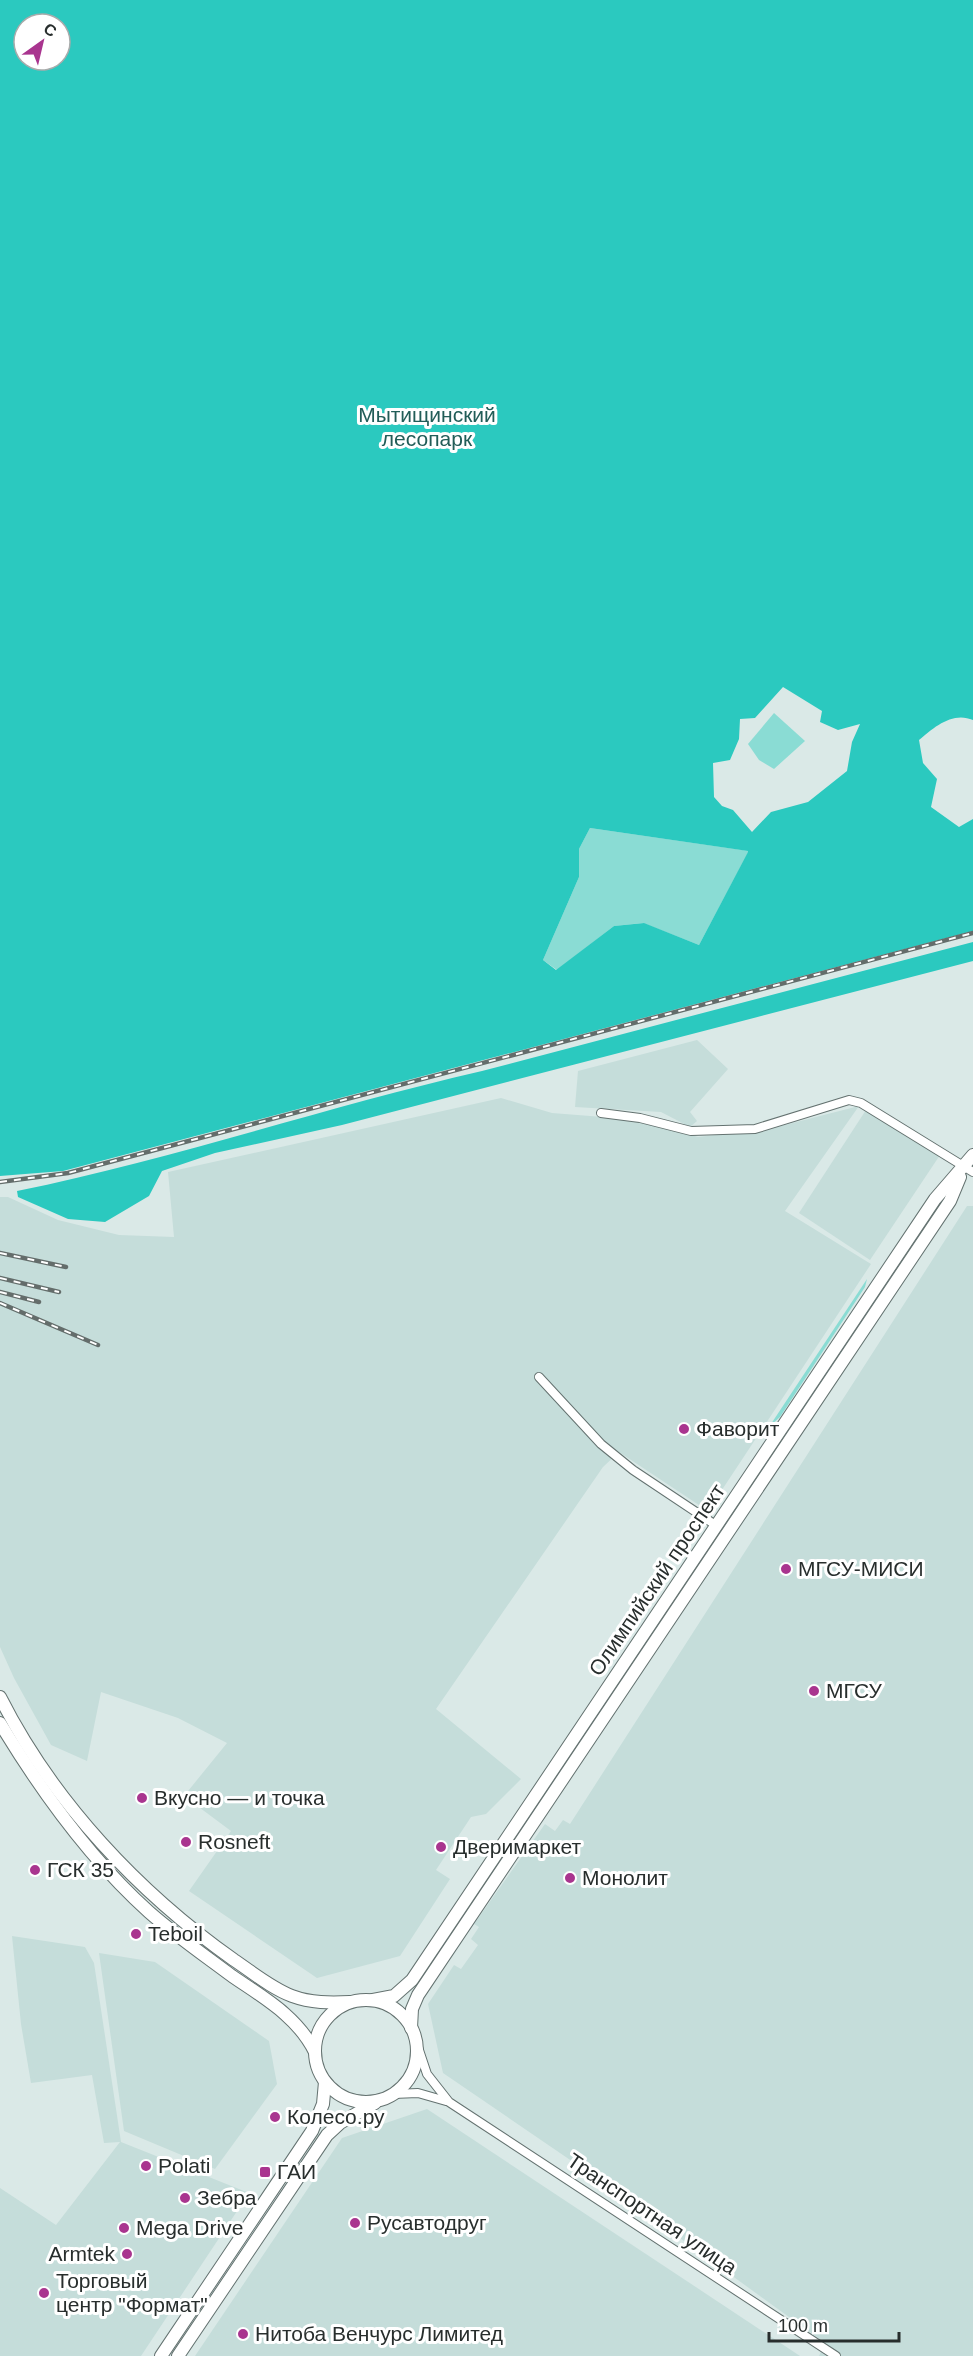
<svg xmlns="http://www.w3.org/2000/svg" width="973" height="2356" font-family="Helvetica,sans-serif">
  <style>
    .built { fill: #c5ddda }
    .green { fill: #8adcd4 }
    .forest { fill: #2bc9bf; fill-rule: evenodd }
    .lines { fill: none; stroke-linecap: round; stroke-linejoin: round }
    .minor-casing { stroke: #647270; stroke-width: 10 }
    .secondary-casing { stroke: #647270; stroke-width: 14 }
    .minor { stroke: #fff; stroke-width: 8 }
    .secondary { stroke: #fff; stroke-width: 12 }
    .rail-casing { stroke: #646d6b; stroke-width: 4.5 }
    .rail { stroke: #fff; stroke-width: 2; stroke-dasharray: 7; stroke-linecap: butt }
    .poi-dot { fill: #a9358f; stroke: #fff; stroke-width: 2 }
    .labels { text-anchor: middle; stroke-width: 6; stroke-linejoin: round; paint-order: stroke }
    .park-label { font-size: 21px; fill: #225d58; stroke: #fff }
    .poi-label { font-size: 21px; fill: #282e2d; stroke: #fff; text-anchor: start }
    .street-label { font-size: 21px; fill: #282e2d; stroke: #fff }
  </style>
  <rect width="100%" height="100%" fill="#dae9e7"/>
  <g class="built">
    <polygon points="697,1040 728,1069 690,1112 697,1121 690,1127 661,1112 575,1107 578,1071"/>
    <polygon points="501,1098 552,1113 641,1120 698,1137 769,1129 859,1106 785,1211 871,1264 708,1511 619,1452 603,1467 436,1709 521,1779 486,1814 471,1817 436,1870 450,1879 400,1956 317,1978 189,1891 231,1831 184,1796 227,1743 178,1718 101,1692 87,1761 51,1745 14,1678 0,1647 0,1197 8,1197 58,1220 119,1235 174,1237 168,1172"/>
    <polygon points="866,1110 940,1155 870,1260 799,1213"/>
    <polygon points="967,1206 973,1206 973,2356 819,2356 825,2343 601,2181 443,2073 428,2004 454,1965 461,1969 478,1945 471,1939 479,1927 474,1924 545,1824 555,1831 563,1820 570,1824"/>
    <polygon points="12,1936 85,1947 94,1963 121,2142 249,2193 141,2356 0,2356 0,2188 56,2225 120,2142 104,2143 92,2075 31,2083 21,2024"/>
    <polygon points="99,1953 155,1962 269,2041 277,2084 215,2169 124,2131"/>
    <polygon points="427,2109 800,2356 195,2356 342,2138"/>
  </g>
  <g class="green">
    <polygon points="774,713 805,741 774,769 759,760 748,744"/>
    <polygon points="590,828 749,851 699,945 643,923 614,926 557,970 543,960 579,877 579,849"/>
    <polygon points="867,1279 865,1287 780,1417 769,1427"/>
  </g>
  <g class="forest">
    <path d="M 0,0 L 973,0 L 973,720 C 953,711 934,727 919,740 L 923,763 L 937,779 L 931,807 L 959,827 L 973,819 L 973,931 L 63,1171 L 0,1176 ZM 24,24 L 60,24 L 60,60 L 24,60 ZM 783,687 L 822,711 L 820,722 L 838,730 L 860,724 L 852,742 L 847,771 L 808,802 L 771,812 L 752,832 L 733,810 L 722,806 L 714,797 L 713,763 L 730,760 L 739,739 L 740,719 L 755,718 ZM 590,828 L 748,851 L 748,852 L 699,945 L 644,923 L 614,926 L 556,970 L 543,960 L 579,877 L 579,849 Z"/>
    <path d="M 973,942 L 973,961 L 342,1125 L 215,1153 L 162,1171 L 149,1196 L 105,1222 L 68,1219 L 18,1197 L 17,1191 C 174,1159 325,1107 482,1071 Z"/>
  </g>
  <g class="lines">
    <defs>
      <g id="minor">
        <polyline points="601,1113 640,1118 691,1131 755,1129 849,1100 861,1103 973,1172"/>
        <polyline points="539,1377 601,1444 633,1470 717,1526"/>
        <polyline points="417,2044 427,2074 449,2102 836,2356"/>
        <polyline points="393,2094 418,2093 446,2101"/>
      </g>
      <g id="secondary">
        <path d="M 0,1697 C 53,1802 139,1893 234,1960 C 252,1972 271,1988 292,1996 C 311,2003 330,2003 350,2002"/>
        <path d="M 0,1723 C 41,1791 89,1858 149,1912 C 175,1935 204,1955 232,1976 C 264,1998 297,2016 315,2052"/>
        <polyline points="373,2000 394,1996 412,1980 935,1199 973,1155"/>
        <circle cx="366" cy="2051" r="51"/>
        <polyline points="411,2028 412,2009 418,1995 950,1201 960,1177"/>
        <polyline points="161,2356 312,2131 323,2104 325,2082"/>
        <polyline points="178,2356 327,2135 340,2123 375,2103"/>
      </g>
    </defs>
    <use href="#minor" class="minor-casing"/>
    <use href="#secondary" class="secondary-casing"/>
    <use href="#minor" class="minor"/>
    <use href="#secondary" class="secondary"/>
    <defs>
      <g id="rail">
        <polyline points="0,1182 68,1173 973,933"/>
        <polyline points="0,1253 66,1267"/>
        <polyline points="0,1278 59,1292"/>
        <polyline points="0,1292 39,1302"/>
        <polyline points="0,1303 98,1345"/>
      </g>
    </defs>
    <use href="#rail" class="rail-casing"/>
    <use href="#rail" class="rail"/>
  </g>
  <g class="poi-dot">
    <circle cx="684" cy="1429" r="6"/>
    <circle cx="786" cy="1569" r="6"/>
    <circle cx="814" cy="1691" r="6"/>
    <circle cx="142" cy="1798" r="6"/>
    <circle cx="186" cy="1842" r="6"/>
    <circle cx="441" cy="1847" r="6"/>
    <circle cx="35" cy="1870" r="6"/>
    <circle cx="570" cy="1878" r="6"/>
    <circle cx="136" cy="1934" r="6"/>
    <circle cx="275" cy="2117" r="6"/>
    <circle cx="146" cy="2166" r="6"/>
    <rect x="259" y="2166" width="12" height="12" rx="3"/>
    <circle cx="185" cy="2198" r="6"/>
    <circle cx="355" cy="2223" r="6"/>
    <circle cx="124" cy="2228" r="6"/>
    <circle cx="127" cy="2254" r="6"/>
    <circle cx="44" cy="2293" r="6"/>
    <circle cx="243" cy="2334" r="6"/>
  </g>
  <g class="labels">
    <g class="park-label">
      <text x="427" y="422">Мытищинский<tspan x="427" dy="24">лесопарк</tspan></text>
    </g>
    <g class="poi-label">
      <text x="696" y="1436">Фаворит</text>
      <text x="798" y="1576">МГСУ-МИСИ</text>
      <text x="826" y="1698">МГСУ</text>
      <text x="154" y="1805">Вкусно — и точка</text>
      <text x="198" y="1849">Rosneft</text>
      <text x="453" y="1854">Дверимаркет</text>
      <text x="47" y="1877">ГСК 35</text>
      <text x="582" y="1885">Монолит</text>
      <text x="148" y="1941">Teboil</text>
      <text x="287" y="2124">Колесо.ру</text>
      <text x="158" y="2173">Polati</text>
      <text x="277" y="2179">ГАИ</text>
      <text x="197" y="2205">Зебра</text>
      <text x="367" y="2230">Русавтодруг</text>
      <text x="136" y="2235">Mega Drive</text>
      <text x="115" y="2261" text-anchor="end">Armtek</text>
      <text x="56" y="2288">Торговый<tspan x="56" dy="24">центр "Формат"</tspan></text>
      <text x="255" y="2341">Нитоба Венчурс Лимитед</text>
    </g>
    <g class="street-label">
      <text transform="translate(657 1580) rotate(-56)" y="7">Олимпийский проспект</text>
      <text transform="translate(652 2214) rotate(34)" y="7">Транспортная улица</text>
    </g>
  </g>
  <g transform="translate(42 42) rotate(34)"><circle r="28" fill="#ffffff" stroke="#a9abab" stroke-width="1.5"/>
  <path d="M0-4.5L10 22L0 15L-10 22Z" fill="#a9358f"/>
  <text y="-9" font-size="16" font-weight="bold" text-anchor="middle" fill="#282e2d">С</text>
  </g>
  <path d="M769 2332v9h130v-9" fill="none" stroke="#282e2d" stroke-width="3"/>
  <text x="778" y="2332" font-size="18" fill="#282e2d" stroke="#ffffff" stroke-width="4.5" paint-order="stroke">100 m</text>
</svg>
